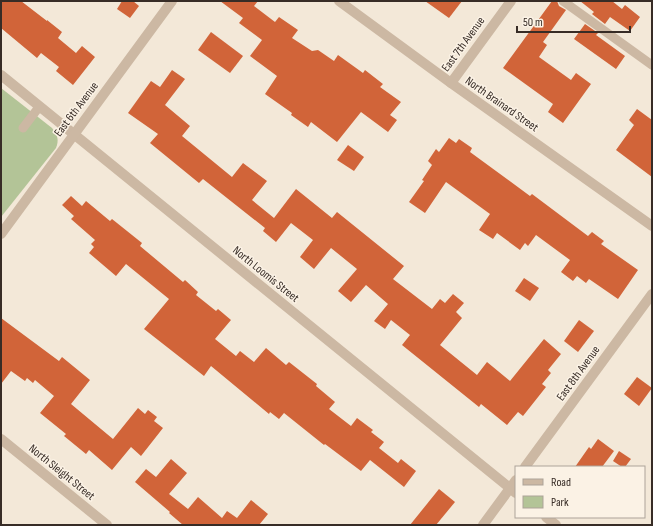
<svg xmlns="http://www.w3.org/2000/svg" width="653" height="526" font-family="'Sofia Sans Condensed',sans-serif">
  <style>
    .green { fill: #b3c497 }
    .building { fill: #d16439 }
    .lines { fill: none; stroke-linecap: round; stroke-linejoin: round }
    .service { stroke: #ccb8a3; stroke-width: 9 }
    .minor { stroke: #ccb8a3; stroke-width: 10 }
    .labels { text-anchor: middle; stroke-width: 3; stroke-linejoin: round; paint-order: stroke }
    .street-label { font-size: 12px; fill: #372c26; stroke: #fbf2e5 }
  </style>
  <rect width="100%" height="100%" fill="#f3e8d8"/>
  <path class="green" d="M 1,88 L 52,128 C 58,136 59,140 56,148 L 1,217 Z"/>
  <g class="building">
    <polygon points="1,1 21,1 47,21 47,20 62,32 58,38 76,53 82,46 95,57 73,85 56,71 59,67 41,53 37,58 1,28"/>
    <polygon points="122,1 133,1 139,6 130,18 117,9"/>
    <polygon points="220,1 258,1 254,6 275,22 279,17 298,30 292,38 312,51 318,50 334,61 338,55 363,73 365,70 383,84 380,87 401,102 390,115 397,120 388,132 361,112 337,142 311,122 308,127 291,115 292,113 265,94 277,76 250,56 262,40 239,23 243,18"/>
    <polygon points="425,1 462,1 449,18"/>
    <polygon points="552,1 557,1 559,6 566,10 543,42 547,45 539,57 571,80 576,73 591,84 563,123 548,112 553,104 503,68"/>
    <polygon points="580,1 612,1 622,9 625,5 640,17 630,31 610,17 605,24 592,14 594,12"/>
    <polygon points="585,24 598,33 596,35 625,56 616,69 574,39"/>
    <polygon points="211,32 243,56 230,73 198,50"/>
    <polygon points="172,70 185,79 165,105 190,126 182,136 232,177 243,163 267,181 252,200 274,218 296,189 332,218 337,212 404,266 393,279 432,309 440,299 445,303 453,294 464,303 456,312 462,318 440,345 477,375 487,362 510,381 544,339 561,354 548,370 551,373 542,384 546,387 523,416 518,412 507,425 481,404 479,407 402,345 410,335 391,320 385,329 374,321 388,304 366,285 351,302 338,291 357,269 331,248 314,269 300,257 313,240 291,223 276,242 263,231 265,228 203,179 199,183 150,143 158,134 128,113 151,81 160,87"/>
    <polygon points="637,109 652,120 652,177 616,150 634,125 629,120"/>
    <polygon points="449,138 456,143 459,139 472,148 470,152 530,196 532,194 588,236 592,232 604,241 601,244 638,270 618,299 589,279 586,283 577,276 573,281 561,272 570,260 536,235 528,246 525,243 520,250 497,233 493,239 479,230 490,214 446,182 425,213 409,202 424,181 422,180 432,165 428,161 436,149 439,152"/>
    <polygon points="348,145 364,157 354,171 337,160"/>
    <polygon points="71,196 82,206 86,201 110,221 112,219 142,243 140,246 183,282 185,280 198,292 196,295 216,311 218,309 231,320 215,339 236,356 240,351 254,362 266,348 286,365 289,362 317,384 316,386 335,402 329,409 351,426 357,418 373,430 371,432 384,442 379,448 398,463 401,459 416,471 404,487 370,460 361,471 325,444 324,445 284,413 279,419 270,412 269,414 211,366 204,376 144,329 169,299 126,264 116,276 89,253 94,247 91,244 95,240 71,219 74,216 62,205"/>
    <polygon points="524,278 539,288 530,301 515,291"/>
    <polygon points="1,318 59,361 62,357 90,380 71,404 113,439 138,408 145,414 148,410 157,417 154,421 163,428 141,456 131,447 112,470 89,450 86,454 64,436 66,434 40,413 54,396 35,380 33,383 27,378 25,381 11,371 1,384"/>
    <polygon points="579,320 594,331 578,352 564,341"/>
    <polygon points="637,377 652,388 639,406 624,394"/>
    <polygon points="598,439 614,451 602,467 575,467 589,447 591,449"/>
    <polygon points="619,451 631,459 625,467 622,467 613,461"/>
    <polygon points="171,459 187,473 169,494 188,509 198,497 222,518 227,511 237,518 251,500 268,514 259,525 183,525 169,513 170,512 135,482 146,469 156,477"/>
    <polygon points="439,489 455,502 436,525 410,525"/>
  </g>
  <g class="lines">
    <g class="service">
      <polyline points="563,1 652,65"/>
      <polyline points="23,128 39,107"/>
    </g>
    <g class="minor">
      <polyline points="339,1 451,83 652,226"/>
      <polyline points="1,75 516,493"/>
      <polyline points="451,83 511,1"/>
      <polyline points="1,234 172,1"/>
      <polyline points="1,439 107,525"/>
      <polyline points="525,467 652,294"/>
      <polyline points="546,517 556,525"/>
      <polyline points="483,525 516,480"/>
    </g>
  </g>
  <g class="labels">
    <g class="street-label">
      <text transform="translate(463 44) rotate(-54)" y="4">East 7th Avenue</text>
      <text transform="translate(502 104) rotate(35)" y="4">North Brainard Street</text>
      <text transform="translate(76 109) rotate(-53)" y="4">East 6th Avenue</text>
      <text transform="translate(266 274) rotate(39)" y="4">North Loomis Street</text>
      <text transform="translate(578 373) rotate(-54)" y="4">East 8th Avenue</text>
      <text transform="translate(62 472) rotate(39)" y="4">North Sleight Street</text>
    </g>
  </g>
  <rect width="653" height="526" fill="none" stroke="#372c26" stroke-width="4"/>
  <rect x="515" y="466" width="130" height="52" fill="#fbf2e5" stroke="#ada399"/>
  <rect x="523" y="479" width="20" height="6" fill="#ccb8a3" stroke="#ada399"/>
  <text x="551" y="486" font-size="12" fill="#372c26">Road</text>
  <rect x="523" y="496" width="20" height="12" fill="#b3c497" stroke="#ada399"/>
  <text x="551" y="506" font-size="12" fill="#372c26">Park</text>
  <path d="M517 26v6h113v-6" fill="none" stroke="#372c26" stroke-width="2"/>
  <text x="523" y="26" font-size="12" fill="#372c26" stroke="#fbf2e5" stroke-width="3" paint-order="stroke">50 m</text>
</svg>
